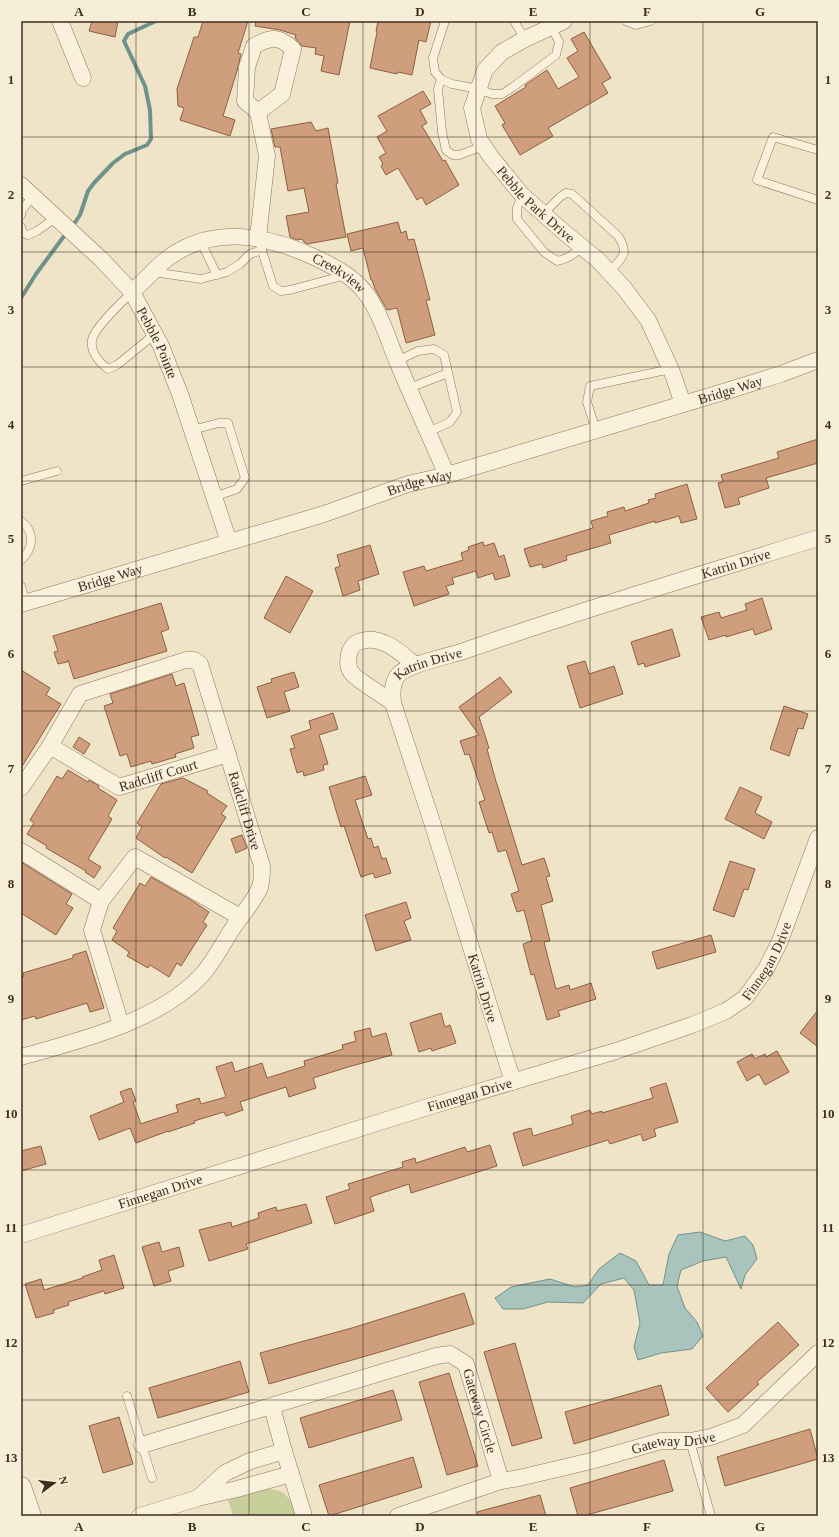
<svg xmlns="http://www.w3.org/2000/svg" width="839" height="1537" font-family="Georgia,serif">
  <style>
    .green { fill: #c9cf9b }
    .water { fill: #a9c4bc; stroke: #6f938a }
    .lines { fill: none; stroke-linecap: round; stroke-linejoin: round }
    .stream { stroke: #6f938a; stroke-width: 4 }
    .building { fill: #cf9f7d; stroke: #8d5f41 }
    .service-casing { stroke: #8d765c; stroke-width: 9 }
    .minor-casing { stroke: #8d765c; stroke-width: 17 }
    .tertiary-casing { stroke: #8d765c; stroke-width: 21 }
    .service { stroke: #faf1dc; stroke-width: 8 }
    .minor { stroke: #faf1dc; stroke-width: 16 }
    .tertiary { stroke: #faf1dc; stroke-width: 20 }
    .grid { fill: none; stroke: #3d2e20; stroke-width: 1; stroke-opacity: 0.55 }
    .labels { text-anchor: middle; stroke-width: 4; stroke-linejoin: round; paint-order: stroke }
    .street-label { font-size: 14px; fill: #3d2e20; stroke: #f7eed8 }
    .neatline { fill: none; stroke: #3d2e20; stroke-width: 1.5 }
    .grid-label { font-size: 13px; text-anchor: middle; font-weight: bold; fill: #3d2e20 }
  </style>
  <rect width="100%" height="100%" fill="#f0e4c8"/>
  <path class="green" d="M 265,1489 C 286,1489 290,1497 296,1516 L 233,1516 L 228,1500 Z"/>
  <polygon class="water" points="700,1232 725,1241 745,1236 753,1245 757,1259 745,1275 741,1289 726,1257 703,1261 681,1270 677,1286 685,1308 697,1322 703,1336 692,1349 661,1353 638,1360 634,1347 640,1323 634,1290 624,1278 601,1284 583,1303 548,1302 523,1309 503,1309 495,1298 511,1287 550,1279 575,1287 588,1285 599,1269 620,1253 636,1261 649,1285 663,1285 669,1254 678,1235"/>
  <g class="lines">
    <g class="stream">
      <polyline points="72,227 80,215 88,191 94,183 113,163 125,154 147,145 151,139 150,110 145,86 124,41 128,34 156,21"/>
      <polyline points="21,298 36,274 67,232"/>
    </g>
  </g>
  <g class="building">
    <polygon points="92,21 118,21 115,37 89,31"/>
    <polygon points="203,21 248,21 238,53 241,54 237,71 223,116 235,120 230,136 180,120 184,108 178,106 177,89 194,37 198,37"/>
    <polygon points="256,21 350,21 339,75 321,71 324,56 315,54 316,48 302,46 295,38 296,35 280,30 255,26"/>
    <polygon points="378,21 431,21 426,42 419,40 412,75 398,72 397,74 370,68 377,32 376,31"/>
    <polygon points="584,32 611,78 602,83 608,93 548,128 553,136 520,155 502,125 505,123 495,106 526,87 525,85 547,70 558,89 579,77 567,58 578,51 571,39"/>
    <polygon points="423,91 431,104 420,110 427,123 422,126 443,161 445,160 459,185 426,205 422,197 417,200 398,168 386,175 381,166 383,164 379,157 386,153 377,137 387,131 378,116"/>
    <polygon points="311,122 316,131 328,128 338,183 336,184 346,237 307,244 304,242 302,239 297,240 290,237 286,216 309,212 304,188 288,191 280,147 275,147 271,129"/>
    <polygon points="398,222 401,233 406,231 408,240 414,239 430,300 426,300 435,335 406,343 397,308 387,310 375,289 372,280 371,280 363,248 351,251 347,234"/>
    <polygon points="818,439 818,463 766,478 769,488 738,498 740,504 725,508 718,483 723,482 721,475 779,458 777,452"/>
    <polygon points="687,484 697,519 681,523 679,516 655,523 655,521 609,535 611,543 566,556 567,560 543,568 542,564 530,567 524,549 593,528 591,521 608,516 607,512 624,507 625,511 649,503 648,500 656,498 655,494"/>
    <polygon points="483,542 484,546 494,543 499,557 504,555 510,576 495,580 493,573 478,578 476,571 452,578 454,584 446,586 449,594 414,606 403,572 424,566 426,571 463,560 461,553 469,550 468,547"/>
    <polygon points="370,545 379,574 358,581 360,590 343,596 335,568 340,566 337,555"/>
    <polygon points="286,576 313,591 290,633 264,618"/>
    <polygon points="762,598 772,629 755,635 753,629 726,637 726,635 709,640 701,617 719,612 721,618 747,610 745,604"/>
    <polygon points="161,603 169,629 161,632 167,651 74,679 68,660 67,662 58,664 54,652 58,651 53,636"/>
    <polygon points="672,629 680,656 645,667 644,663 638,665 631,642"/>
    <polygon points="585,661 589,674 614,666 623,694 580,708 567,666"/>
    <polygon points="21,670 50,688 46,695 61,704 21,768"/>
    <polygon points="294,672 299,687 284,692 290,711 267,718 257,687 272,682 271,679"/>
    <polygon points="172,674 176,686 184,683 199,735 191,737 194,748 175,754 176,757 152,764 151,761 131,767 127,754 120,756 104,706 113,703 110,694"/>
    <polygon points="500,677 512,692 479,717 489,748 487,749 495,778 522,865 544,858 550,876 546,877 553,901 541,905 550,941 544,942 556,989 569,985 570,990 591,983 596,999 558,1011 560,1016 547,1020 534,974 531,975 523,944 532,941 524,910 517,912 511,894 519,891 506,850 498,852 492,832 489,833 479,802 485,800 469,754 465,755 460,741 479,735 459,707"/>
    <polygon points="784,706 808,714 803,729 798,728 789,756 770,749"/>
    <polygon points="333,713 338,729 319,735 328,764 323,765 324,770 304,776 303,771 297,773 290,749 295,748 291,736 311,729 309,721"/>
    <polygon points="79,737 90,744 84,754 73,747"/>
    <polygon points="68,770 88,782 89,780 99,786 98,788 117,800 108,816 112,819 88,859 101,867 94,878 85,872 86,871 46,848 47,846 27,834 34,823 30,820 57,776 62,779"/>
    <polygon points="365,776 372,795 355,800 368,839 371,838 374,848 378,846 382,859 386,858 391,873 375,878 373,873 361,877 344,826 341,827 329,787"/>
    <polygon points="183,778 208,791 207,793 227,806 221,814 226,817 192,873 166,857 165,858 136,838 142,827 137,823 161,784"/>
    <polygon points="740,787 762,797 755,813 772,822 764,839 725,819"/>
    <polygon points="242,835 247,848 236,853 231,839"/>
    <polygon points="730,861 755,869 748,890 744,889 734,917 713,910"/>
    <polygon points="21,862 72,894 66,904 73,908 56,935 21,913"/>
    <polygon points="151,877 191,900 209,912 203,922 207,925 181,966 177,963 169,977 150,965 148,968 127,956 129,952 112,940 117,931 113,928 140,883 145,886"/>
    <polygon points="406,902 411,918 404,921 411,940 376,951 365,915"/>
    <polygon points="711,935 716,952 657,969 652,952"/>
    <polygon points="86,951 104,1008 90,1012 87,1003 36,1019 35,1016 21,1020 21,977 24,976 23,973 73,958 73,955"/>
    <polygon points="818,1010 818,1047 800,1033"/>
    <polygon points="441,1013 445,1027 450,1025 456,1043 432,1051 431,1048 419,1052 410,1023"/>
    <polygon points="370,1028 372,1037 386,1033 392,1055 348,1067 313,1078 316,1088 289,1097 286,1087 240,1102 243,1110 226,1116 224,1112 194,1121 195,1123 168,1132 168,1131 136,1143 130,1128 99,1140 90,1116 124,1102 120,1092 131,1088 136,1101 133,1102 141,1124 146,1122 178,1112 176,1105 199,1098 201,1104 226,1097 216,1067 232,1062 235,1072 262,1063 267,1078 305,1066 304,1061 343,1049 342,1045 356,1041 354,1032"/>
    <polygon points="777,1051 789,1072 765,1085 759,1074 747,1081 737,1062 752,1054 755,1059 765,1054 766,1057"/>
    <polygon points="666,1083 678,1122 654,1129 656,1136 643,1141 641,1134 610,1144 608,1140 523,1166 513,1133 531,1128 533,1136 573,1124 571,1116 590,1110 592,1114 602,1111 602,1113 653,1098 650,1088"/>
    <polygon points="490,1145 497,1166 411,1193 409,1184 370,1197 374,1211 335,1224 326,1197 350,1189 348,1184 403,1167 402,1162 415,1158 416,1163 465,1147 467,1152"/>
    <polygon points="41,1146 46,1164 21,1171 21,1151"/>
    <polygon points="306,1204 312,1223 246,1244 248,1249 209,1261 199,1230 231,1222 232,1227 259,1218 258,1213 276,1207 277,1211"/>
    <polygon points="159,1242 162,1252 179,1247 184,1266 168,1271 171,1281 154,1286 142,1247"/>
    <polygon points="114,1255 124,1288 105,1294 104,1291 68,1302 69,1305 53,1310 54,1313 36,1318 25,1284 41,1279 44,1290 83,1278 82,1277 102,1270 99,1260"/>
    <polygon points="464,1293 474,1324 380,1352 269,1384 260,1353 352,1328"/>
    <polygon points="778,1322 799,1345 757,1382 759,1384 728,1412 706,1388"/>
    <polygon points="515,1343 542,1438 512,1446 484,1352"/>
    <polygon points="240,1361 249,1392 158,1418 149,1388"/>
    <polygon points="449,1373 478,1466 447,1475 419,1382"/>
    <polygon points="661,1385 669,1415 574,1444 565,1412"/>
    <polygon points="393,1390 402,1420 309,1448 300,1418"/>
    <polygon points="119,1417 133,1464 103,1473 89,1426"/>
    <polygon points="810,1429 818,1459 725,1486 717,1457"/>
    <polygon points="413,1457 422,1487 329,1516 319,1485"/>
    <polygon points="664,1460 673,1491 583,1516 578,1516 570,1488"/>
    <polygon points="540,1495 546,1516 478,1516 477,1512"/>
  </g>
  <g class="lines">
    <defs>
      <g id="service">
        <polyline points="445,21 433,58 435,72 441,79 452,84 479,89 492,94 502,94 513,87 556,55 559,42 551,26"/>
        <polyline points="514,21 525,39"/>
        <polyline points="626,21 636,25 651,21"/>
        <polyline points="441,79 438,89 442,132 446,150 453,155 459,155 484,146"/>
        <polyline points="818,150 773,137 757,180 818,200"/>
        <path d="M 522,195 L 517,208 L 517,219 L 544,252 L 557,261 C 568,259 574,254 582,247"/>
        <path d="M 543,214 L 560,197 L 566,193 L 572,194 L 618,236 C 630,254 622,258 609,272"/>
        <polyline points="21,215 22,210 33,196"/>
        <polyline points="21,227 23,233 28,235 37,231 57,217"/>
        <polyline points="258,238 273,286 281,291 290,290 346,275"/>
        <polyline points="201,242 217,275"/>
        <polyline points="153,272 201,279 227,272 240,264 250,254 262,250"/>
        <path d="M 132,292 C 123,301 94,328 92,340 C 90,353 99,362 108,369 L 117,365 L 155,334"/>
        <polyline points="397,361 418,351 434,349 444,355 457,412 450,422 428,432"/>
        <polyline points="409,388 448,373"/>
        <polyline points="192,430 219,423 228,423 245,478 237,489 214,497"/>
        <polyline points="596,430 587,402 590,386 671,369"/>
        <polyline points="21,481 57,471"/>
        <path d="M 21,521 C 35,532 34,548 21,560"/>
        <polyline points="21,586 26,603"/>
        <polyline points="127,1396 152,1478"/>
        <polyline points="690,1441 711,1516"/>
      </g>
      <g id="minor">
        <polyline points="60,21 83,78"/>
        <path id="s1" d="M 564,21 L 525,39 L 502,52 L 485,70 L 472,108 L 479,139 L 491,157 L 522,195 L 565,233 L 598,260 L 624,288 L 648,320 L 672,372 L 683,404"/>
        <path d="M 258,112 L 245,101 L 247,67 L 254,46 C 271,37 278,35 293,49 L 282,94 L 258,112 L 267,156 L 258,238"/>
        <path id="s2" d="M 21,185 L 101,259 L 132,292 L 161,346 L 180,394 L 229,542"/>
        <path id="s3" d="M 132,292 C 143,282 152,272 163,262 C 209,224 264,234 314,257 C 333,266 355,277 367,295 C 381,315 388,339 397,361 C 413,399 430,437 447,475"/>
        <path id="s4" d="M 21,604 L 324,514 L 408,484 L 447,475 L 720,393 L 781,374 L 818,360"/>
        <path d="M 393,703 C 383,695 356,680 351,672 C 347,666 348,660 349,654 C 350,649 354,644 358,642 C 380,633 400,652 415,665"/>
        <path id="s5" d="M 50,746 L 119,787 L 228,754"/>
        <path id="s6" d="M 21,788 L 50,746 L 80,694 L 186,660 L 194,660 L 200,664 L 262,866 C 262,873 262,881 260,887 C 254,902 242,914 233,928 C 223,943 213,963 201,976 C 157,1022 81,1040 21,1057"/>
        <polyline points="21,851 101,901"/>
        <polyline points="121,1025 92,930 101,901 135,857 240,917"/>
        <path id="s7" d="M 513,1082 L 431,819 L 393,703 C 392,694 392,681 399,674 C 409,664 449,656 464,651 C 581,610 700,575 818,538"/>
        <path id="s8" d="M 21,1235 L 431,1106 L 616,1051 L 692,1025 L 726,1011 L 745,998 L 766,969 L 780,941 L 818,838"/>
        <polyline points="272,1407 284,1451 304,1516"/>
        <path id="s9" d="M 142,1445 L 436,1356 L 450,1354 L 466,1364 L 501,1481 L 398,1516"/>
        <path id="s10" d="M 501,1481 L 519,1478 L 591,1461 L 661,1441 L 690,1441 L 711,1437 L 743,1425 L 818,1353"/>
        <polyline points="199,1497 225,1473 250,1461 284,1451"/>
        <polyline points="140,1516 198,1498 237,1489 291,1474"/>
      </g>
      <polyline id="tertiary" points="21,1487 31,1516"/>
    </defs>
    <use href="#service" class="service-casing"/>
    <use href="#minor" class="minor-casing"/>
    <use href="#tertiary" class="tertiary-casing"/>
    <use href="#service" class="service"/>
    <use href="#minor" class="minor"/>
    <use href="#tertiary" class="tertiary"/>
  </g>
  <path class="grid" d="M 136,21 L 136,1516M 249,21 L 249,1516M 363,21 L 363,1516M 476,21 L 476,1516M 590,21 L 590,1516M 703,21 L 703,1516M 21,137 L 818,137M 21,252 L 818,252M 21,367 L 818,367M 21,481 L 818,481M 21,596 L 818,596M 21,711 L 818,711M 21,826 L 818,826M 21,941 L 818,941M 21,1056 L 818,1056M 21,1170 L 818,1170M 21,1285 L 818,1285M 21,1400 L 818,1400"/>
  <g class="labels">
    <g class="street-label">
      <text dy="5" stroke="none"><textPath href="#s1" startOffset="253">Pebble Park Drive</textPath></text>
      <text dy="5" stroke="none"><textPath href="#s3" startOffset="233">Creekview</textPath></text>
      <text dy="5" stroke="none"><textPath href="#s2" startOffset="211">Pebble Pointe</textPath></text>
      <text dy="5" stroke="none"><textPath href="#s4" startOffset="741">Bridge Way</textPath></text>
      <text dy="5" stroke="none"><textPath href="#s4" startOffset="417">Bridge Way</textPath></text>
      <text dy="5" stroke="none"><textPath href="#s7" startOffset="783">Katrin Drive</textPath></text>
      <text dy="5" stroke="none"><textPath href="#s4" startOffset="93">Bridge Way</textPath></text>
      <text dy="5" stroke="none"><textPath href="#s7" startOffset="459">Katrin Drive</textPath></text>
      <text dy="5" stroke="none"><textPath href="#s5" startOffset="121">Radcliff Court</textPath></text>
      <text dy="5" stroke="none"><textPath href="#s6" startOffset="391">Radcliff Drive</textPath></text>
      <text dy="5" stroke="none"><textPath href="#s8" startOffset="806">Finnegan Drive</textPath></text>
      <text transform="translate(483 988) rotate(73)" y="5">Katrin Drive</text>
      <text dy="5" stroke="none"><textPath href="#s8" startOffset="470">Finnegan Drive</textPath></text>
      <text dy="5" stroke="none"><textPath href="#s8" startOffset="146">Finnegan Drive</textPath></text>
      <text dy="5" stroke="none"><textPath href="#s9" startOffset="389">Gateway Circle</textPath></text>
      <text dy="5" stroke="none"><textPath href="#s10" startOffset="177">Gateway Drive</textPath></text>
    </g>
  </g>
  <rect width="839" height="1537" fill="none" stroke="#f7eed8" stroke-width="44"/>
  <g transform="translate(54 1483) rotate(75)" stroke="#f7eed8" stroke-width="3" paint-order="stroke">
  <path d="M0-3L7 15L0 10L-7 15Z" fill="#3d2e20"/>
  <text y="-6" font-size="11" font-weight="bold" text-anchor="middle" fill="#3d2e20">N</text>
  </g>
  <rect x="22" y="22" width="795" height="1493" class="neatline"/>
  <g class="grid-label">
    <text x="79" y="16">A</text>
    <text x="192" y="16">B</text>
    <text x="306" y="16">C</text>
    <text x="420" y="16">D</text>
    <text x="533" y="16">E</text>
    <text x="647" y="16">F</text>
    <text x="760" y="16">G</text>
    <text x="11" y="84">1</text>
    <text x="828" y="84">1</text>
    <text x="11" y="199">2</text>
    <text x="828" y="199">2</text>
    <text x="11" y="314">3</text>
    <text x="828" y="314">3</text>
    <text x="11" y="429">4</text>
    <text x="828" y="429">4</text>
    <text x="11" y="543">5</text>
    <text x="828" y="543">5</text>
    <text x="11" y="658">6</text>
    <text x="828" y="658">6</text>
    <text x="11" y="773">7</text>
    <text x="828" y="773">7</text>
    <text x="11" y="888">8</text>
    <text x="828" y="888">8</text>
    <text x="11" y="1003">9</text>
    <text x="828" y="1003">9</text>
    <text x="11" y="1118">10</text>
    <text x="828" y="1118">10</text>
    <text x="11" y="1232">11</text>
    <text x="828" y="1232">11</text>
    <text x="11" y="1347">12</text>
    <text x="828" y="1347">12</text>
    <text x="11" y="1462">13</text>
    <text x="828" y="1462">13</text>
    <text x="79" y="1531">A</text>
    <text x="192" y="1531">B</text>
    <text x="306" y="1531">C</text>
    <text x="420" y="1531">D</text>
    <text x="533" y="1531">E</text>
    <text x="647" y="1531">F</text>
    <text x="760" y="1531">G</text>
  </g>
</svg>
